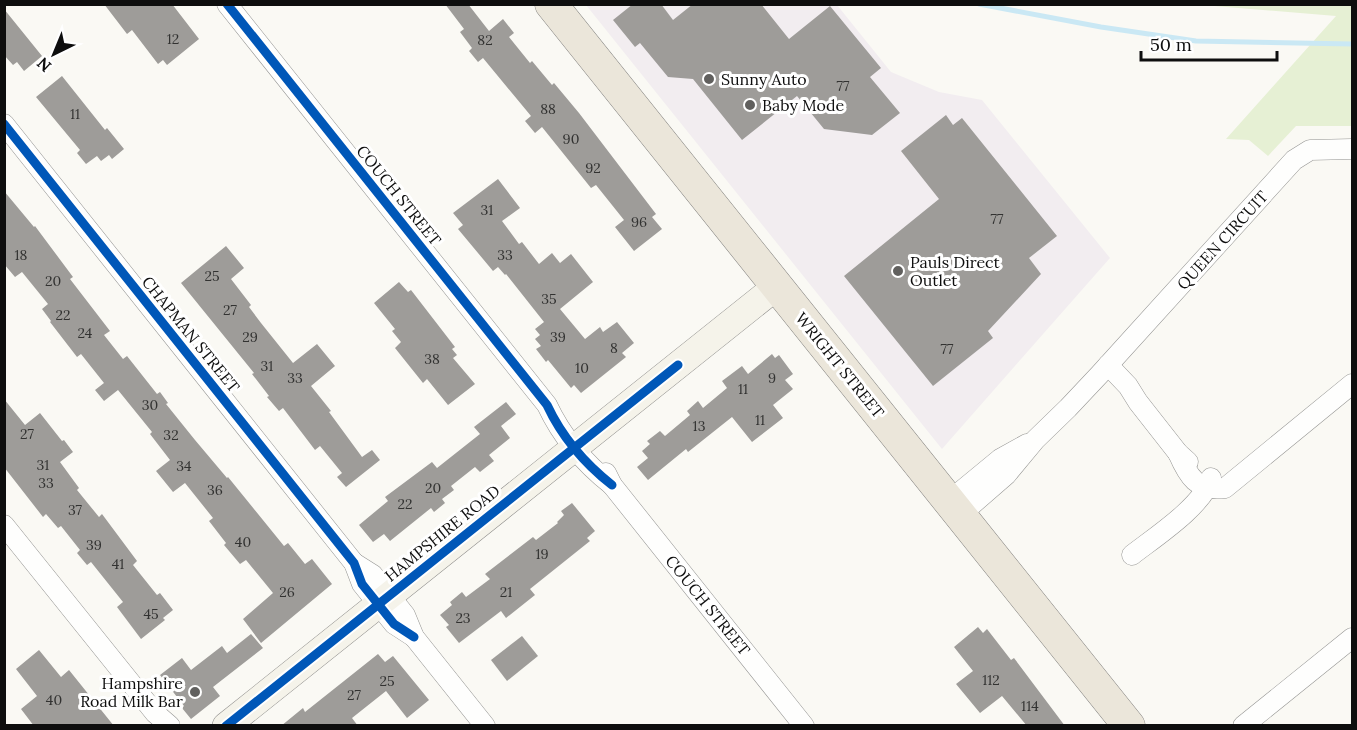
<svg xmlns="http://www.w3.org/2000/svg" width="1357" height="730" font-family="Lora,serif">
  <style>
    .industrial { fill: #f2edf0 }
    .green { fill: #e6f0d4 }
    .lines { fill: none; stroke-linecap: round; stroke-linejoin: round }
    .stream { stroke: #cae8f4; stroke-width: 5 }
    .building { fill: #9e9c99 }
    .street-casing { stroke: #949492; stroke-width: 21 }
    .secondary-casing { stroke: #8b8a88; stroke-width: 28 }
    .primary-casing { stroke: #82817f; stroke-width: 33 }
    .street { stroke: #fefefd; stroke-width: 20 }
    .secondary { stroke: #f5f3ea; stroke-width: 27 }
    .primary { stroke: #ebe6da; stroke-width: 32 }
    .cycleway-casing { stroke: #fff; stroke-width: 13 }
    .cycleway { stroke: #0057b8; stroke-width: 9 }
    .poi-dot { fill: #61605e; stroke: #fff; stroke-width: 2 }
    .labels { text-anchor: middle; stroke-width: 6; stroke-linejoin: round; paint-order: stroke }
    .number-label { font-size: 14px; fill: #323231 }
    .poi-label { font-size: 16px; fill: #0e0e0e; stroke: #fff; text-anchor: start }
    .street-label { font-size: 16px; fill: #0e0e0e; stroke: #fff }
  </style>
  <rect width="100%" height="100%" fill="#faf9f4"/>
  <polygon class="industrial" points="586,5 837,5 891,72 939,92 982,100 1110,258 942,449"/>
  <polygon class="green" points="1202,5 1352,5 1352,126 1296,126 1268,156 1249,140 1226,139 1336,16"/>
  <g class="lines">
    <polyline class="stream" points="979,4 1101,27 1196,41 1352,44"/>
  </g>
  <g class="building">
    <polygon points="104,4 172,4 199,39 167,65 163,60 158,64 132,30 127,34"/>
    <polygon points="445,4 468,4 489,31 503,19 514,33 509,37 530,63 532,61 552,85 554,83 579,113 656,214 652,217 662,229 634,251 615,227 624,220 596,185 591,188 542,127 535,133 525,121 531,116 483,58 478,62 469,51 472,48 460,32 464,29"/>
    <polygon points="633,4 661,4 673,20 693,4 761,4 789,39 830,6 881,68 870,77 900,113 872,135 824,129 797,96 742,140 693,79 668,77 640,43 635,47 613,20"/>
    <polygon points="4,9 42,56 24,71 17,62 13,65 4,55"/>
    <polygon points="62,76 105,130 107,128 124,149 112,159 109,155 101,161 97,156 86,164 77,153 80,150 36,97"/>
    <polygon points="946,115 953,125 962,118 1057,236 1029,258 1041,274 988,331 993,338 933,386 844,276 939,199 901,151"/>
    <polygon points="498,179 520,208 502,221 519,244 522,242 539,264 552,253 560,263 571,254 593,282 560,309 585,339 600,327 603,332 617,322 634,343 622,353 626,357 581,393 574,385 571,388 548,360 546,362 536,349 541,346 535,339 540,335 535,329 544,322 506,274 505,275 498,267 493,271 458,229 463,225 453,213"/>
    <polygon points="4,191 34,227 35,226 73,277 70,279 110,331 104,335 123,359 127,356 157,394 160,392 168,403 166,404 195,440 227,478 228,477 284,546 288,543 305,564 312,559 332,584 261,643 243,619 273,593 246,560 240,564 224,545 226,543 209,521 213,518 185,483 173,492 156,471 170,460 150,434 152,432 118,390 104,401 95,390 104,383 81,354 77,357 50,322 51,321 42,309 48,304 22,272 15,277 4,264"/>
    <polygon points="226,246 244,268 231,279 251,305 249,307 261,323 293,363 317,344 335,366 311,386 331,411 329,412 362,457 372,450 380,460 346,487 337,477 342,473 320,446 315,450 283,408 279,411 267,397 269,396 252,374 254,373 181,283"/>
    <polygon points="399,282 408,292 411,290 455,347 452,349 457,355 453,358 475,384 448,405 427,379 423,383 395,348 401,342 392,331 395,329 374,303"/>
    <polygon points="772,354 775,358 779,355 793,374 785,380 793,389 773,405 783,418 752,442 732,417 688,452 686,449 648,480 637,467 648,458 642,451 650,444 647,441 660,431 665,436 690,415 687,411 698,401 703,408 727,388 722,381 742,366 748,374"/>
    <polygon points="4,399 25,425 40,413 62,441 64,440 73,452 60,462 79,488 77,490 99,517 102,514 137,561 133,565 157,595 160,593 173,610 163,618 165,620 141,639 117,607 123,602 91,562 87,565 77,553 80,550 61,526 58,528 46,514 43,517 4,467"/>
    <polygon points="506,402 516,414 501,426 510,438 489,455 494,461 480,472 475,467 451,486 454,490 442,499 445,503 434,512 431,508 390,541 384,534 373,542 359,525 388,501 385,497 432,462 437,468 480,434 474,427"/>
    <polygon points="572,503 595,531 587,538 590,541 530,589 535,595 506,618 501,611 459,643 446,627 449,625 440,615 452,605 450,602 462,592 466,597 490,579 485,574 533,537 536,540 558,523 557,522 564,515 561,511"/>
    <polygon points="978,627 983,633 987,629 1011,660 1014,658 1065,726 1027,726 1002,696 980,713 956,684 973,671 954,647"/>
    <polygon points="251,634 263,648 213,687 220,696 191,719 182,708 184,706 160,675 182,658 191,670 222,646 227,653"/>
    <polygon points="522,636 538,656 507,681 491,660"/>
    <polygon points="39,650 61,677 69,670 114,726 34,726 21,709 37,696 16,669"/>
    <polygon points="378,654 385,662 393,656 429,700 407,718 386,691 352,718 358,726 281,726 303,708 305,712"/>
  </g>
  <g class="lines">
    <defs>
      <g id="street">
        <path d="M 227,4 L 547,405 C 562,437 584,463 612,485"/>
        <polyline points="4,124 354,563 362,584 394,624 414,637"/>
        <polyline points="1108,365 1128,386 1138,402 1178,453 1188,462"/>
        <path d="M 1178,453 C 1188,476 1197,492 1225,488 L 1352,384"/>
        <polyline points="606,473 612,485 804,726"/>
        <polyline points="949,501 1000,459 1027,444"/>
        <polyline points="960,515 1006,475 1035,440 1068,408 1100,374 1294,160 1310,150 1352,149"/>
        <polyline points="4,525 155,713 170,726"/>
        <path d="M 1132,555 C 1155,537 1203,506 1211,478"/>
        <polyline points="354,563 373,575 405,615 414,637 485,726"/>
        <polyline points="1243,726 1352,638"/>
      </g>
      <polyline id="secondary" points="226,726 777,286"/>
      <polyline id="primary" points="551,4 1129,726"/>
    </defs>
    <use href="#street" class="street-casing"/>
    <use href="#secondary" class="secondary-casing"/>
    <use href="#primary" class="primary-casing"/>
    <use href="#street" class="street"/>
    <use href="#secondary" class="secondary"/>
    <use href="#primary" class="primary"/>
    <defs>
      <g id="cycleway">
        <path d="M 227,4 L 547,405 C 562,437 584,463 612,485"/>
        <polyline points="4,124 354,563 362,584 394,624 414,637"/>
        <polyline points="226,726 678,365"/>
      </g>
    </defs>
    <use href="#cycleway" class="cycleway-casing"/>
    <use href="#cycleway" class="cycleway"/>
  </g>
  <g class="poi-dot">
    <circle cx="709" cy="79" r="6"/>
    <circle cx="750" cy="105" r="6"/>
    <circle cx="898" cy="271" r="6"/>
    <circle cx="195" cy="692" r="6"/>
  </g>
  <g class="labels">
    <g class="number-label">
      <text x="173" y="44">12</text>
      <text x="485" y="45">82</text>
      <text x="843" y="91">77</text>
      <text x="548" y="114">88</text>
      <text x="75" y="119">11</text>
      <text x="571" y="144">90</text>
      <text x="593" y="173">92</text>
      <text x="487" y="215">31</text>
      <text x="997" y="224">77</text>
      <text x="639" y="227">96</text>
      <text x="21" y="260">18</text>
      <text x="505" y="260">33</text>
      <text x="212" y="281">25</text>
      <text x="53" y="286">20</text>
      <text x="549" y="304">35</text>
      <text x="230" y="315">27</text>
      <text x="63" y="320">22</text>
      <text x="85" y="338">24</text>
      <text x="250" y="342">29</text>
      <text x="558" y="342">39</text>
      <text x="614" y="353">8</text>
      <text x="947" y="354">77</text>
      <text x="432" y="364">38</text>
      <text x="267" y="371">31</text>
      <text x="582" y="373">10</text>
      <text x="295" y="383">33</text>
      <text x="772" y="383">9</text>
      <text x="743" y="394">11</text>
      <text x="150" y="410">30</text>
      <text x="760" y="425">11</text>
      <text x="699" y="431">13</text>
      <text x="27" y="439">27</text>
      <text x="171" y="440">32</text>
      <text x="43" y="470">31</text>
      <text x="184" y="471">34</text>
      <text x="46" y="488">33</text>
      <text x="433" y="493">20</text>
      <text x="215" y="495">36</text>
      <text x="405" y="509">22</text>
      <text x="75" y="515">37</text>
      <text x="243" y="547">40</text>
      <text x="94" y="550">39</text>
      <text x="542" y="559">19</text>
      <text x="118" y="569">41</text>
      <text x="287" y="597">26</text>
      <text x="506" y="597">21</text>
      <text x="151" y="619">45</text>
      <text x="463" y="623">23</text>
      <text x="991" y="685">112</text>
      <text x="387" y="686">25</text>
      <text x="354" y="700">27</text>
      <text x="54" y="705">40</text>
      <text x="1030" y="711">114</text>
    </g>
    <g class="poi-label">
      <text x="721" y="85">Sunny Auto</text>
      <text x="762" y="111">Baby Mode</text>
      <text x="910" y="268">Pauls Direct<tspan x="910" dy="18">Outlet</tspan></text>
      <text x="183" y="689" text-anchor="end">Hampshire<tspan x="183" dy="18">Road Milk Bar</tspan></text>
    </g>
    <g class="street-label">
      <text transform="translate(399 195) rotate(51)" y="6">COUCH STREET</text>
      <text transform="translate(1222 240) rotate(-48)" y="6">QUEEN CIRCUIT</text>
      <text transform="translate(191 334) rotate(51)" y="6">CHAPMAN STREET</text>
      <text transform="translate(840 365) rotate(51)" y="6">WRIGHT STREET</text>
      <text transform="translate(442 533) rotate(-39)" y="6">HAMPSHIRE ROAD</text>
      <text transform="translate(708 605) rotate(51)" y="6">COUCH STREET</text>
    </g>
  </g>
  <rect width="1357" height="730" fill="none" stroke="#0e0e0e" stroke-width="12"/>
  <g transform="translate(54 54) rotate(223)" stroke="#ffffff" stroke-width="4.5" paint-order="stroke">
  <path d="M0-4.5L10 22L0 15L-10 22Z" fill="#0e0e0e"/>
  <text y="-9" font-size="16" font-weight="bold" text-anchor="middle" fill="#0e0e0e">N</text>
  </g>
  <path d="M1141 51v9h136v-9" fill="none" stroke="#0e0e0e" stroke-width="3"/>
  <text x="1150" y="51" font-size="18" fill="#0e0e0e" stroke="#ffffff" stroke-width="4.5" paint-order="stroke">50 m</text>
</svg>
